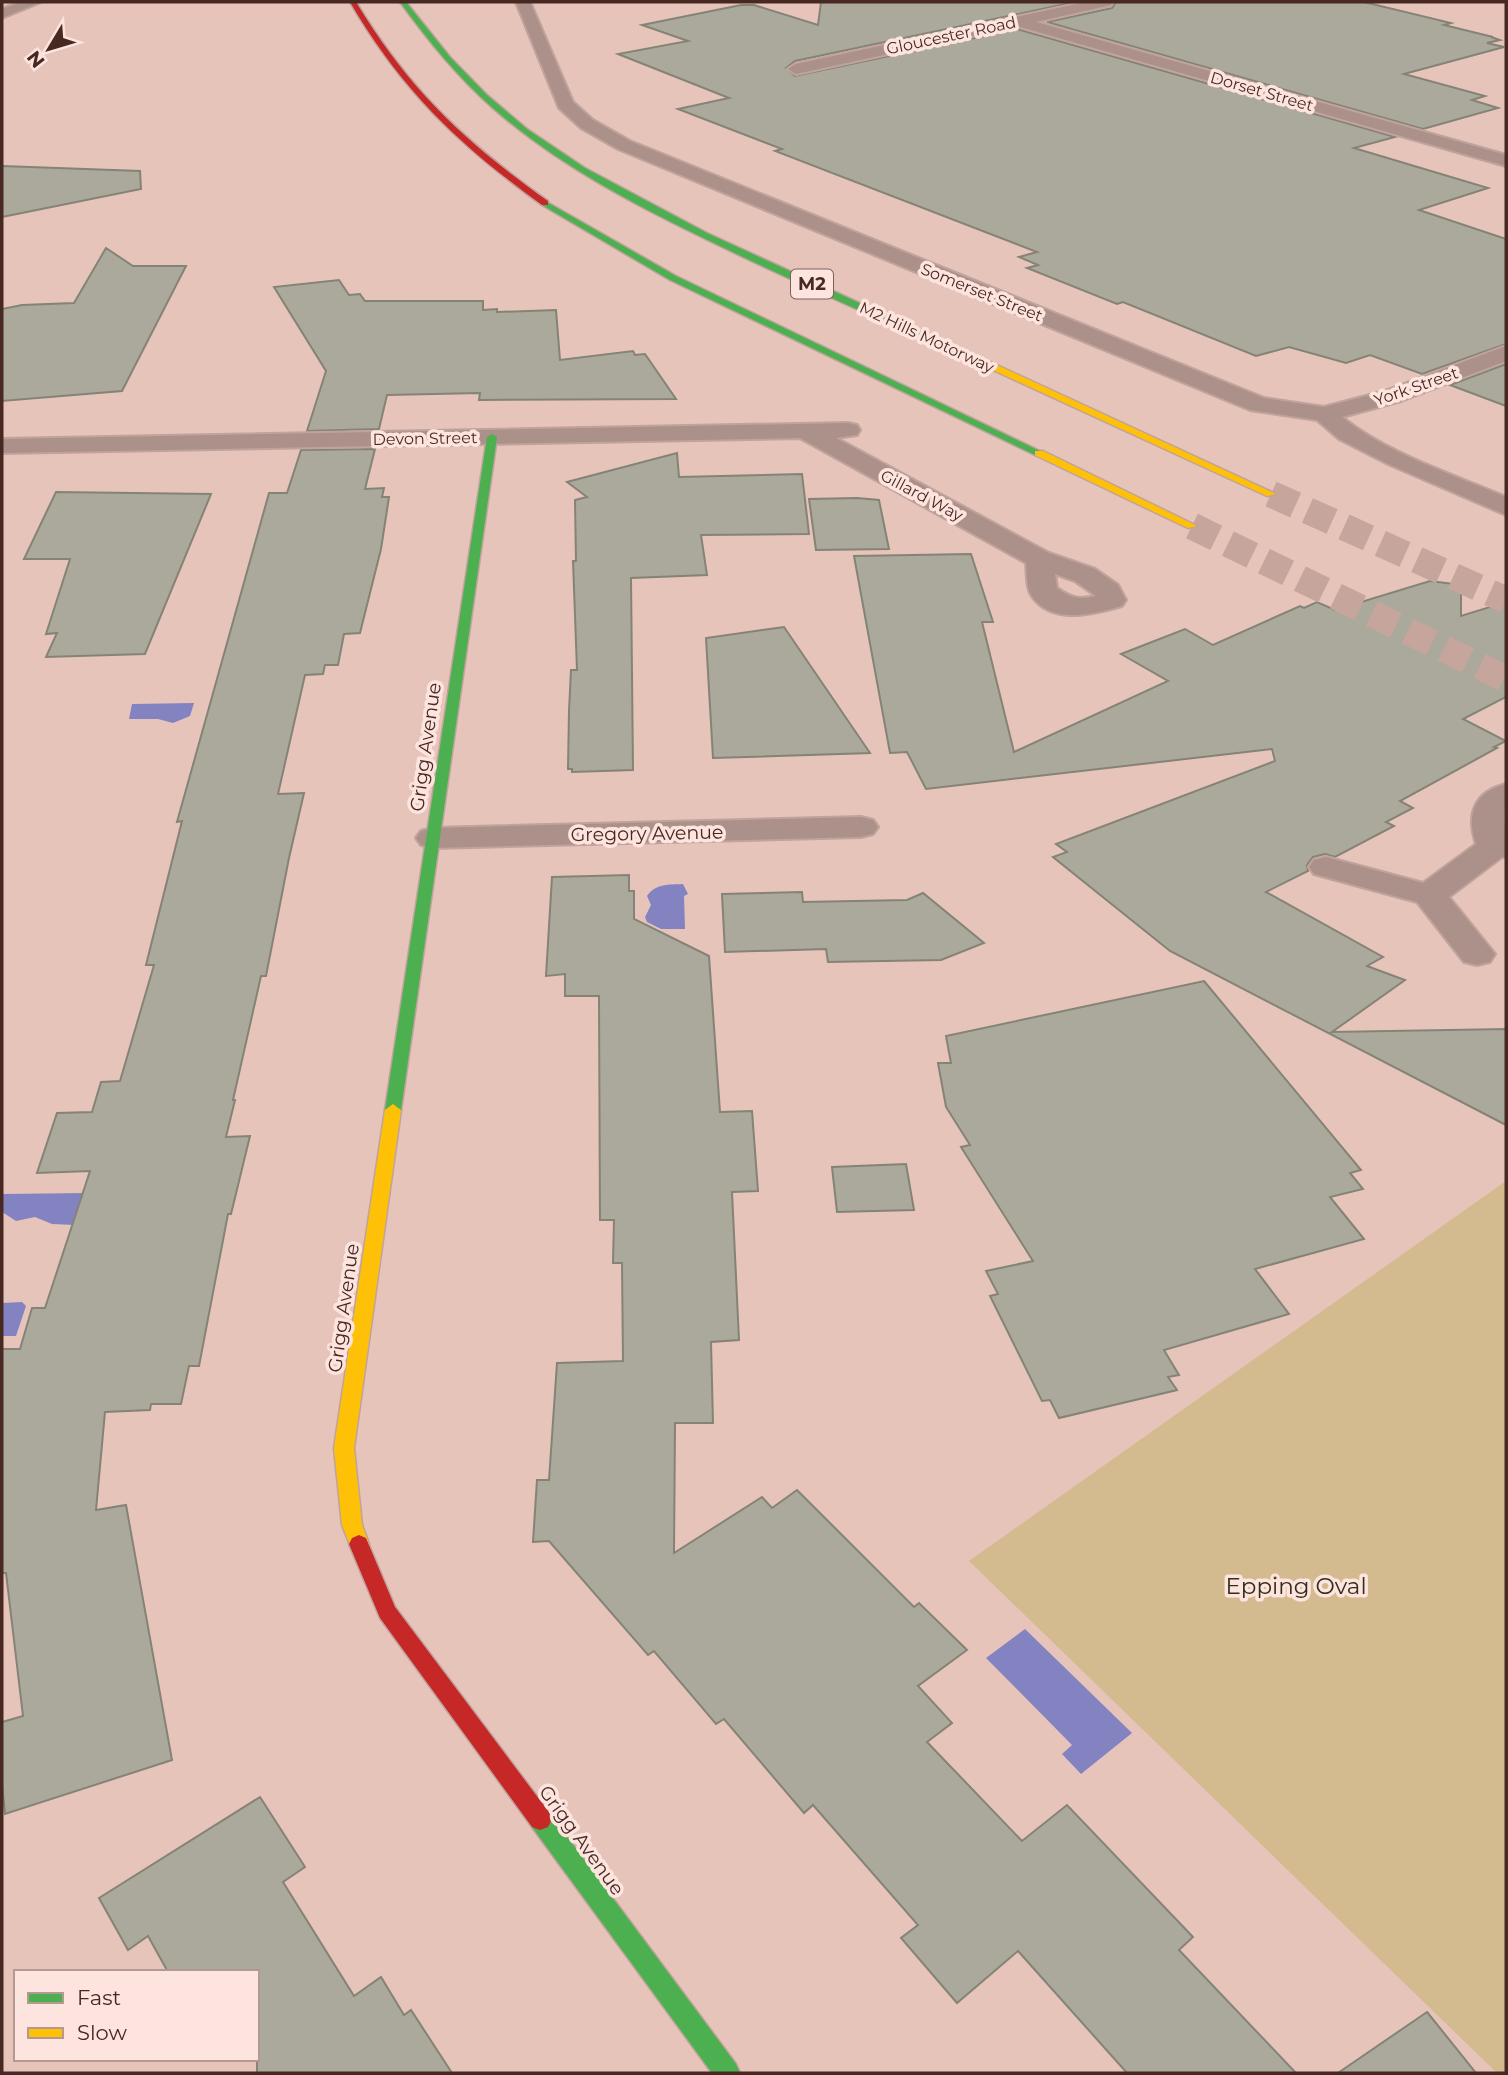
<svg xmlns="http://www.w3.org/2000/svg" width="1508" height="2075" font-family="Montserrat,sans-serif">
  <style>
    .green { fill: #d3ba8f }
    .water { fill: #8483c1 }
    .building { fill: #aba99c; stroke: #858376; stroke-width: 2 }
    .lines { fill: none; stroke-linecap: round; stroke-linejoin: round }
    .highway-tunnel { stroke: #c6a59c; stroke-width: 27; stroke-dasharray: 27 13; stroke-linecap: butt }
    .street-casing { stroke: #c0a39c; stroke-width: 4 }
    .fast-casing { stroke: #c0a39c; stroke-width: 3 }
    .slow-casing { stroke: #c0a39c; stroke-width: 3 }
    .jam-casing { stroke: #c0a39c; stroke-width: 3 }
    .street { fill: #ab9189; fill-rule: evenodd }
    .fast { fill: #4caf50; fill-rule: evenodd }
    .slow { fill: #ffc107; fill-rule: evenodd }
    .jam { fill: #c62828; fill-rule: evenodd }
    .labels { text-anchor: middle; stroke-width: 7; stroke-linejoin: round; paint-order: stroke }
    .far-street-label { font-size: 16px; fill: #472922; stroke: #fde4de }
    .shield { fill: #fde4de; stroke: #7e615a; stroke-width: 2 }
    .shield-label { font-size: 18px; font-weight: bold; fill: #472922 }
    .street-label { font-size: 19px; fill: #472922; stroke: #fde4de }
    .near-park-label { font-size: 23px; fill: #332e19; stroke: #fde4de }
  </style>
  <rect width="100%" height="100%" fill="#e6c4ba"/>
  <polygon class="green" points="1506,1181 1506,2073 1497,2073 969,1561"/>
  <g class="water">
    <polygon points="194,703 190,716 173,723 158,719 129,719 132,704"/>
    <path d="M 683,884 L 688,894 L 684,896 L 685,929 L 661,929 L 647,922 L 645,917 L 651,905 L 647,896 C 656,883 669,885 683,884 Z"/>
    <polygon points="87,1193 75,1225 52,1224 35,1217 16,1221 2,1212 2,1194"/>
    <polygon points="22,1302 26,1306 16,1336 2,1336 2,1303"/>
    <polygon points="1025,1629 1132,1733 1081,1774 1062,1754 1072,1745 986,1658"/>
  </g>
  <g class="building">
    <polygon points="821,2 1075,2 795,61 786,68 795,76 1017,29 1395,137 1354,148 1488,188 1419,210 1506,239 1506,344 1422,374 1370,355 1346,363 1289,347 1256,356 1123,302 1117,304 1027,268 1038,265 1019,257 1037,252 775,151 782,149 678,109 729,98 618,54 688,41 642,25 741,5 754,5 818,25"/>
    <polygon points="1116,2 1364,2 1451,23 1444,25 1493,37 1491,37 1500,40 1487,43 1504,47 1404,74 1485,96 1472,100 1498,108 1423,129 1047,22 1112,8"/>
    <polygon points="2,166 140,171 141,189 2,217"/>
    <polygon points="106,248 133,266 186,266 122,391 2,401 2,309 22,305 74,303"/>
    <polygon points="339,280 349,295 360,294 365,301 483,301 483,310 497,309 497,312 556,310 560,360 633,351 635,355 645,354 676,399 479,400 480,393 387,395 379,429 307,431 326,371 274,287"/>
    <polygon points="1506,364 1506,406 1450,385"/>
    <polygon points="375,449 365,489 384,488 382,497 389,497 381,549 360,633 344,634 338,665 325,665 323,674 305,675 278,794 304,793 289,858 266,976 261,976 233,1100 235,1100 226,1137 250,1136 231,1214 228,1214 199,1366 189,1366 181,1404 151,1404 150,1410 105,1412 96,1510 126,1505 172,1760 5,1814 2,1783 2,1722 23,1716 6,1573 2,1573 2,1349 20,1349 32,1308 45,1308 90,1171 37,1173 57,1113 92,1112 101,1082 120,1081 154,965 146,965 182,821 177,822 269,493 287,493 301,450"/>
    <polygon points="677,453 679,477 802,474 809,534 701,535 707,575 631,578 633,770 572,772 572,769 568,769 569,711 571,670 577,670 573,561 576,561 575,500 587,497 567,482"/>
    <polygon points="56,492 211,494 145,654 46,657 57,633 46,634 70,559 24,559"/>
    <polygon points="857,498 879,500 889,549 816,550 809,499"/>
    <polygon points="971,554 993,622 982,622 1014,752 1168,681 1121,654 1185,629 1213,645 1300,606 1304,608 1317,602 1335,610 1430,581 1461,585 1461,616 1506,602 1506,697 1463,719 1506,741 1494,747 1497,748 1400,801 1413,808 1386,822 1394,826 1335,857 1325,854 1313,857 1307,865 1308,871 1266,892 1383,957 1367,966 1405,980 1332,1032 1506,1029 1506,1125 1170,951 1053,857 1067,852 1056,844 1275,761 1272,749 926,789 907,752 890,753 854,556"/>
    <polygon points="784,627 870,753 713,758 706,638"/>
    <polygon points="629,875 629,891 634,891 634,919 709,956 720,1112 752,1111 758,1191 732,1192 739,1340 711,1342 713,1423 675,1423 674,1553 762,1497 772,1508 797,1490 914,1607 919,1603 967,1650 918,1686 952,1723 927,1742 1022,1841 1067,1805 1193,1937 1179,1950 1296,2073 1127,2073 1018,1951 957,2003 901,1938 918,1925 813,1805 804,1813 724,1719 716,1724 654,1651 648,1655 549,1541 533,1542 537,1480 549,1480 557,1363 623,1361 622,1263 613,1263 614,1220 600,1220 599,996 565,996 565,974 546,976 552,877"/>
    <polygon points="802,892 803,902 907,900 923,893 984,943 941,960 828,962 826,949 725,952 722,894"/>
    <polygon points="1204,981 1361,1170 1350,1173 1363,1189 1330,1197 1364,1239 1255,1269 1289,1314 1164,1350 1179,1375 1168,1377 1177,1390 1059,1418 1050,1400 1042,1401 990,1296 998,1294 986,1271 1033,1261 961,1147 970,1145 946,1107 938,1063 951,1063 946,1036"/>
    <polygon points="906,1164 914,1210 837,1212 832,1167"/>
    <polygon points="260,1797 305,1867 283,1882 354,1996 381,1977 404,2015 411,2010 452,2073 257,2073 257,1972 168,1972 148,1936 128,1950 99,1898"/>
    <polygon points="1427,2012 1476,2073 1338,2073"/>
  </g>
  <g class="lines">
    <g class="highway-tunnel">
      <polyline points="1271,494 1506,600"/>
      <polyline points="1192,526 1506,679"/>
    </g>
    <defs>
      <g id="street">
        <polygon points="21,2 41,2 2,18 2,9"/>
        <path d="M 516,2 L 530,2 L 573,102 L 593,120 L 630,141 L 1264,398 L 1324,407 L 1385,391 L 1506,346 L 1506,361 L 1401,401 L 1342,417 C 1388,454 1452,474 1506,497 L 1506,515 L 1388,464 L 1339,439 L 1317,420 L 1250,410 L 618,149 L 581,128 L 559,108 Z"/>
        <polygon points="1086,2 1113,2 1111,5 1036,22 1506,155 1506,166 1017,26 796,74 788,69 796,64"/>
        <path d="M 848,423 L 857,425 L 860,430 L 857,435 L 836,438 L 1049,553 L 1095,569 L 1118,585 L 1126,600 L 1122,606 C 1094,614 1051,626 1031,595 C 1026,587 1027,572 1026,563 L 800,438 L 2,453 L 2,439 ZM 1055,574 L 1075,581 L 1096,596 C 1079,600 1071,598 1057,588 Z"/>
        <path d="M 1506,784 L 1504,816 L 1506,857 L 1502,857 L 1449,897 L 1495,954 L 1490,962 L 1477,965 L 1464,962 L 1417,902 L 1314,874 L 1309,867 L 1314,860 L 1326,857 L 1423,883 L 1476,844 C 1466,814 1474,792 1506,784 Z"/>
        <polygon points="861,817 873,820 878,827 873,834 861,837 433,848 421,845 416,838 421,831 433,828"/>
      </g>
      <g id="fast">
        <path d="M 400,2 L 406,2 L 450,57 L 487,95 L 527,129 L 585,168 L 707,233 L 988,362 L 980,364 C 893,325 805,287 720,246 C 641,208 560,167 494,109 C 458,78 428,40 400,2 Z"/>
        <polygon points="545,201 676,276 1044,453 1035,455 670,280 542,205"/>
        <polygon points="492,434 497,437 401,1110 393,1116 385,1110 487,437"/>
        <polygon points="540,1808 548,1811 736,2064 740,2073 712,2073 532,1827 528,1819 532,1811"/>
      </g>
      <g id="slow">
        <polygon points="980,360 986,360 1276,494 1267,496 980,364"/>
        <polygon points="1035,451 1043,451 1197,526 1188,528 1035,455"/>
        <polygon points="393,1104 401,1110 354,1448 362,1525 369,1544 366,1550 359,1553 352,1550 342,1525 334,1448 385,1110"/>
      </g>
      <g id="jam">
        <path d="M 350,2 L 356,2 C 409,90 465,142 548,201 L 548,205 L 542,205 C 459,145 402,91 350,2 Z"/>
        <polygon points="359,1535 366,1538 395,1607 548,1811 552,1819 548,1827 540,1830 532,1827 380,1618 349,1544 352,1538"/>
      </g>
    </defs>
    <use href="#street" class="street-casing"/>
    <use href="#fast" class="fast-casing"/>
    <use href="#slow" class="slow-casing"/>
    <use href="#jam" class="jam-casing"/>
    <use href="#street" class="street"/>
    <use href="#fast" class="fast"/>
    <use href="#slow" class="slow"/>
    <use href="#jam" class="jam"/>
  </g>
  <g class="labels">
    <g class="far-street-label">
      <text transform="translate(951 35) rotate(-12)" y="6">Gloucester Road</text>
      <text transform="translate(1262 91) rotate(16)" y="6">Dorset Street</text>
      <text transform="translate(982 292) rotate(22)" y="6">Somerset Street</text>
      <text transform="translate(927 337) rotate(25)" y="6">M2 Hills Motorway</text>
      <text transform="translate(1416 386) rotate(-19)" y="6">York Street</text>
      <text transform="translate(425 438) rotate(-1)" y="6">Devon Street</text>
      <text transform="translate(922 495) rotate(28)" y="6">Gillard Way</text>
    </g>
    <rect class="shield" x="791" y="269.5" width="42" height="29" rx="5"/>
    <g class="shield-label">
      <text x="812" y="290">M2</text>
    </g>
    <g class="street-label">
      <text transform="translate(425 747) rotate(-82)" y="7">Grigg Avenue</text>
      <text transform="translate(647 833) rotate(-1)" y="7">Gregory Avenue</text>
      <text transform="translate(343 1308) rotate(-82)" y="7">Grigg Avenue</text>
      <text transform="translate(582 1840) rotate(54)" y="7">Grigg Avenue</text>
    </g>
    <g class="near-park-label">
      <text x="1296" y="1594">Epping Oval</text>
    </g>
  </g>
  <rect width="1508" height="2075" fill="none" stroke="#472922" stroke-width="7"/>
  <rect x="14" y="1970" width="245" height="91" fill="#fde4de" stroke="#b49993" stroke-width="2"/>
  <rect x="28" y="1993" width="35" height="10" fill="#4caf50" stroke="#b49993" stroke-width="2"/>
  <text x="77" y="2005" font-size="21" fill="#472922">Fast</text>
  <rect x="28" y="2028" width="35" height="10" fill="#ffc107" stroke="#b49993" stroke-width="2"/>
  <text x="77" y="2040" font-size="21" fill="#472922">Slow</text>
  <g transform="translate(49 49) rotate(232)" stroke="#fde4de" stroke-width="5" paint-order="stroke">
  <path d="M0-5L12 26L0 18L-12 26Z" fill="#472922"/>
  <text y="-10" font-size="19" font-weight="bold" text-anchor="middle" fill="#472922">N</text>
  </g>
</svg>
